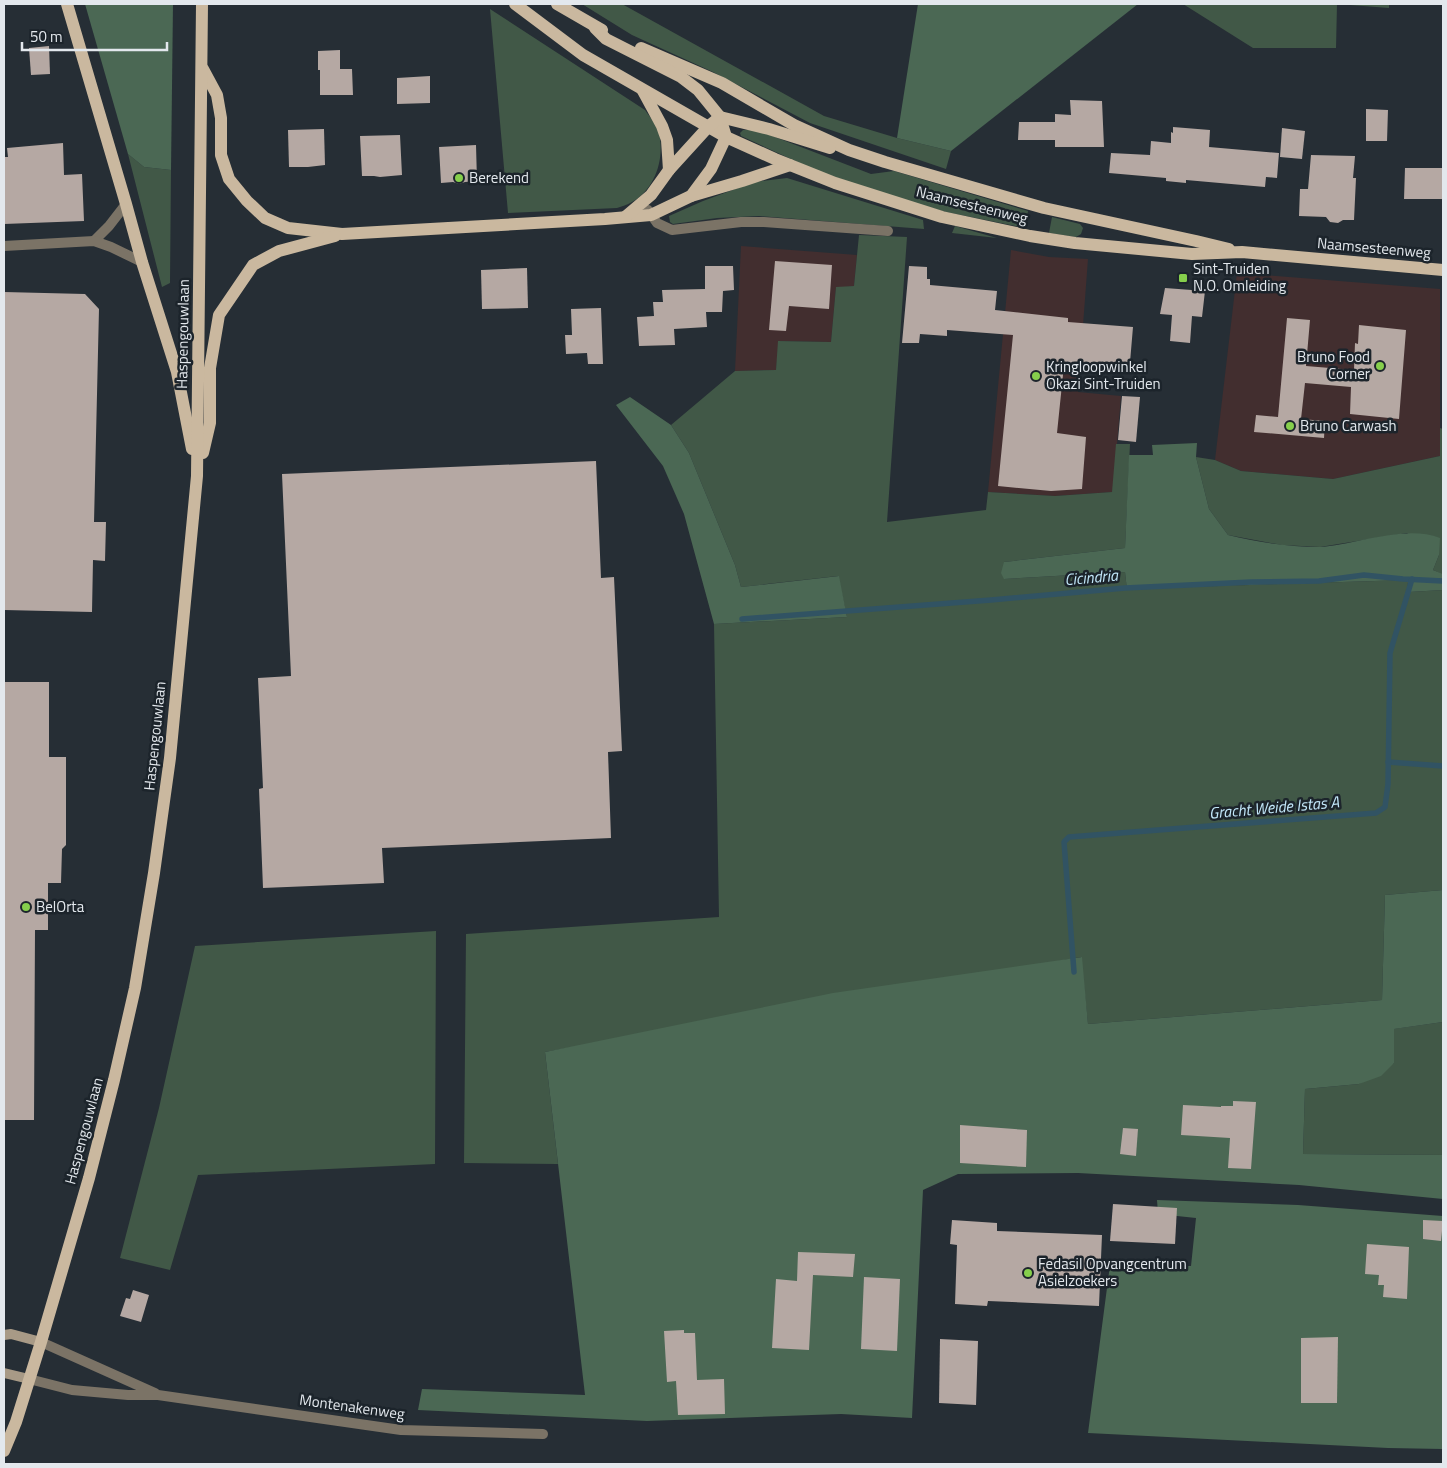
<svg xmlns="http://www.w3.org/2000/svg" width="1447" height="1468" font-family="'Titillium Web',sans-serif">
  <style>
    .commercial { fill: #422e2f }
    .green { fill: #415847 }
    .forest { fill: #4b6854 }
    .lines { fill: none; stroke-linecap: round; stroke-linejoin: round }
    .stream { stroke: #315363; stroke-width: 5.5 }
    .building { fill: #b5a8a3 }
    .street { stroke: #7b7366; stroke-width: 10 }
    .secondary { stroke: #a89a86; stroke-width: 10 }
    .primary { stroke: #cab89f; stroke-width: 12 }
    .poi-dot { fill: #86cf4c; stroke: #1c242b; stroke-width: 2 }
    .labels { text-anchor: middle; stroke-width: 5; stroke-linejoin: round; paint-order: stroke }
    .poi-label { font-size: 15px; fill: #e3e8ed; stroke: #1c242b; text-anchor: start }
    .street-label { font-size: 15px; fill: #e3e8ed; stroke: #1c242b }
    .water-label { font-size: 16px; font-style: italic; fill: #c2e7f9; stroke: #1c242b }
  </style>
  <rect width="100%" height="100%" fill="#262e35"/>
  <g class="commercial">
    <polygon points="741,246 857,255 854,286 836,288 831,342 779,341 776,370 735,371"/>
    <polygon points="1011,250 1049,257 1088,259 1078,392 1121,396 1113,492 1055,496 988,492"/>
    <polygon points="1237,273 1440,289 1440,456 1333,479 1241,471 1215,460"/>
  </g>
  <g class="green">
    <polygon points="582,4 622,4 824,116 897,138 951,151 946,169 810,123 713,72 632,35"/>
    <polygon points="1183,4 1389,4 1389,8 1337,4 1336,48 1253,48"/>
    <path d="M 490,9 L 645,110 C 650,117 656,124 659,133 C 665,159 655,189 632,202 C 627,205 622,206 617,208 L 508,213 Z"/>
    <polygon points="743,130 757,130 871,174 894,171 1028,211 1025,228 946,212 886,195 815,170 741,136 740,133"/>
    <polygon points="128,154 144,167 171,170 170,283 162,287"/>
    <polygon points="787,178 923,220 924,229 759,216 717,218 673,224 670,222 669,216 703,201 754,182"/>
    <polygon points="1052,217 1080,224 1083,228 1081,234 1076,237 1049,233"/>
    <polygon points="955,226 997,238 952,233"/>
    <polygon points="859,235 907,237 887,522 986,510 988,492 1055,496 1112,492 1116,444 1130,444 1125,548 1004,562 1004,579 1125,572 1127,590 1156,588 1407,580 1409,592 1443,590 1443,890 1385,895 1382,1000 1088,1024 1081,957 545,1052 558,1164 464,1163 466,934 719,917 714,624 847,617 838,576 741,587 735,565 689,453 671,425 735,371 776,370 778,341 831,342 836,287 854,286"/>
    <polygon points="1440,428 1443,429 1442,574 1433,570 1439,555 1407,533 1320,547 1282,545 1228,535 1209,509 1196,457 1215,460 1241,471 1333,479 1440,456"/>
    <polygon points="436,931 435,1164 198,1175 170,1270 120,1258 159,1108 195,946"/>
    <polygon points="1443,1022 1443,1155 1303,1154 1305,1089 1359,1084 1394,1063 1393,1029"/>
  </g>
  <g class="forest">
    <polygon points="85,4 173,4 171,170 144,167 128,154"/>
    <polygon points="918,4 1138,4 951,151 897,138"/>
    <polygon points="630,397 671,425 689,453 735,565 741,587 839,576 847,617 714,624 684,514 663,466 616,405"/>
    <path d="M 1197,443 L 1196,457 L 1209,509 L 1228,535 C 1257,542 1288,547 1319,547 C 1356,545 1405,524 1440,538 L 1439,555 L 1433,570 L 1443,574 L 1443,590 L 1409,592 L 1407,580 L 1156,588 L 1127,590 L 1125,572 L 1004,579 L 1001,573 L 1004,562 L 1125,548 L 1129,455 L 1153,455 L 1152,445 Z"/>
    <polygon points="1443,890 1443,1022 1394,1029 1394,1063 1381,1076 1359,1084 1305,1089 1303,1154 1443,1155 1443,1199 1299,1185 1078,1173 958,1174 923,1190 912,1418 841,1414 647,1421 418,1410 422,1389 585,1395 545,1052 833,993 1082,957 1088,1024 1382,1000 1385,895"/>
    <polygon points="1157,1200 1298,1205 1443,1216 1443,1449 1388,1448 1088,1433 1110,1265 1191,1266 1196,1218 1158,1214"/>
  </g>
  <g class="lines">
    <g class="stream">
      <polyline points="742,619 991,600 1125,588 1251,582 1319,581 1364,575 1403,579 1443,581"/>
      <polyline points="1388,762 1443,766"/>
      <polyline points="1074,972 1064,842 1069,837 1376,813 1385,807 1388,784 1390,653 1412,579"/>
    </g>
  </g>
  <g class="building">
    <polygon points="49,46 50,74 31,75 29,48"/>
    <polygon points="340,50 340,69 352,69 353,95 320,95 320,70 318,70 318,51"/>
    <polygon points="430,76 430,103 397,104 397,78"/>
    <polygon points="1070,100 1102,101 1104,147 1055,147 1055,140 1018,140 1019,122 1055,122 1055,114 1071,115"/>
    <polygon points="1366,109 1388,110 1387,141 1366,141"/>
    <polygon points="1173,127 1210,130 1209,147 1279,153 1277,178 1266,177 1265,187 1186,180 1186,183 1166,181 1166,178 1109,173 1111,153 1150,155 1151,141 1171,143 1171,132 1173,133"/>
    <polygon points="1282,128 1305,131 1302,159 1280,157"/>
    <polygon points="324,129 325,165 308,167 289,167 288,130"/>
    <polygon points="400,135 402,175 380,177 374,176 362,176 360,136"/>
    <polygon points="63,143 64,175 82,174 84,221 4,224 4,157 8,157 7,148"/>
    <polygon points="476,145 477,181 465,182 459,184 453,182 441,183 439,147"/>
    <polygon points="1311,155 1355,156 1353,178 1356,178 1354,220 1343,220 1338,223 1330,222 1326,217 1299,216 1300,189 1308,189"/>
    <polygon points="1405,168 1443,168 1443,199 1404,199"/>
    <polygon points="775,261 832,265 829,309 789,306 786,331 769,330"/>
    <polygon points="705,266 733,266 734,290 723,291 722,312 706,312 707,327 674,329 675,345 639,346 637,317 654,316 653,302 663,302 662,290 705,289"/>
    <polygon points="909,266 927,267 927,279 930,279 930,285 997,291 995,310 1068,318 1068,322 1133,327 1129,374 1104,373 1105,369 1064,365 1057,433 1086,437 1082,489 1051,491 998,486 1013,335 947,330 947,336 920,334 919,343 902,343"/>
    <polygon points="527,268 528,308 482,309 481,270"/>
    <polygon points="1165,288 1205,291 1202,317 1192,316 1190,343 1170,341 1172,315 1160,314"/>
    <polygon points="4,292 85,294 99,309 94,522 106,522 105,561 93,560 92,612 4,610"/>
    <polygon points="601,308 603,364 588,364 587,353 566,354 565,335 572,335 571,309"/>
    <polygon points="1287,318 1310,320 1306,366 1354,370 1355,343 1358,344 1359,325 1406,330 1399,419 1350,414 1351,387 1305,383 1301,419 1325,421 1324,438 1254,432 1256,415 1278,417"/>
    <polygon points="1122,396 1140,397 1136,442 1118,440"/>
    <polygon points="596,461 601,578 614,577 622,751 608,752 611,838 382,848 384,883 263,888 259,789 263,788 258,678 291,676 282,474"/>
    <polygon points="4,682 49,682 49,757 66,757 66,845 62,849 61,883 48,883 48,930 35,930 34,1120 4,1120"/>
    <polygon points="1233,1101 1256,1102 1251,1169 1228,1168 1230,1138 1181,1135 1183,1105 1221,1107 1221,1106 1233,1106"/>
    <polygon points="960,1125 1027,1130 1026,1167 960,1163"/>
    <polygon points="1123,1128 1138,1129 1136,1156 1120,1154"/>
    <polygon points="1113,1204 1177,1208 1175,1244 1110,1241"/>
    <polygon points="952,1220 997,1223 997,1231 1102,1235 1099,1306 988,1301 987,1306 955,1304 957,1245 950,1244"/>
    <polygon points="1423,1220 1443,1221 1441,1241 1423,1239"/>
    <polygon points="1367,1244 1409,1247 1407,1299 1383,1297 1384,1285 1378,1285 1379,1275 1365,1274"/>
    <polygon points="798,1252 855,1254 853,1277 813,1275 809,1350 772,1348 776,1279 797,1281"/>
    <polygon points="864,1277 900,1279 897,1351 861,1349"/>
    <polygon points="133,1290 149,1295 141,1322 120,1316 126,1298 130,1299"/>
    <polygon points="684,1330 684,1333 695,1333 697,1380 724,1379 725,1414 678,1415 676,1381 667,1382 664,1331"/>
    <polygon points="1338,1337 1337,1403 1301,1403 1301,1338"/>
    <polygon points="940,1339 978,1341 976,1405 939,1403"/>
  </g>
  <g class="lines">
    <g class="street">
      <polyline points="648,210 657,223 672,230 741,222 764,222 888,231"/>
      <polyline points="94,241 109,226 126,204"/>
      <polyline points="4,246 94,241 111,247 142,262"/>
      <polyline points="41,1342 155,1393"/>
      <polyline points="29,1379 72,1390 128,1395 158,1395 401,1430 543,1434"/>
    </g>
    <g class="secondary">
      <polyline points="4,1335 11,1334 41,1342"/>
      <polyline points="4,1373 29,1379"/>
    </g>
    <g class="primary">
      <polyline points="67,4 126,204 142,262 177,372 192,449"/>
      <polyline points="515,4 583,55 726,137 775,159 835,183 942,217 1030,236 1075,243 1192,254 1242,252 1443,270"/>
      <polyline points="557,4 602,30"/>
      <polyline points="641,48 722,83 794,125 849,150 885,162 1044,208 1196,241 1229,249"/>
      <polyline points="203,69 217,95 221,118 221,155 229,179 247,201 265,218 288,228 342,234 605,219 651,215 691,196 711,169 726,137 720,117 698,90 681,77 606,39 595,28"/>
      <polyline points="643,91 662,126 667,140 669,170"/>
      <polyline points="691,196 742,181 790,165"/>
      <polyline points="625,217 651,195 669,170 709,126 720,117 769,129 830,148"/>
      <polyline points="203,453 210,423 210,368 219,315 253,265 279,251 335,236"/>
      <polyline points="4,1451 16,1422 41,1342 89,1178 114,1080 135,988 154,873 170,758 197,476 202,4"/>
    </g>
  </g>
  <g class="poi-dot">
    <circle cx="459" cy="178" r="5"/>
    <rect x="1178" y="273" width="10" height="10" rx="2.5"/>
    <circle cx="1380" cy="366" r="5"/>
    <circle cx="1036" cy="376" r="5"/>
    <circle cx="1290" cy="426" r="5"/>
    <circle cx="26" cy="907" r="5"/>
    <circle cx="1028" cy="1273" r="5"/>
  </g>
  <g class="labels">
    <g class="poi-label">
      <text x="469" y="183">Berekend</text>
      <text x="1193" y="274">Sint-Truiden<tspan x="1193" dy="17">N.O. Omleiding</tspan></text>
      <text x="1370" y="362" text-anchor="end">Bruno Food<tspan x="1370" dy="17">Corner</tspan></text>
      <text x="1046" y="372">Kringloopwinkel<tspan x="1046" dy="17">Okazi Sint-Truiden</tspan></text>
      <text x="1300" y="431">Bruno Carwash</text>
      <text x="36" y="912">BelOrta</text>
      <text x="1038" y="1269">Fedasil Opvangcentrum<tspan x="1038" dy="17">Asielzoekers</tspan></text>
    </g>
    <g class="street-label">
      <text transform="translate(972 205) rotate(14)" y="5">Naamsesteenweg</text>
      <text transform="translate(1374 248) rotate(5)" y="5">Naamsesteenweg</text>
      <text transform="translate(183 334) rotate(-89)" y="5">Haspengouwlaan</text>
      <text transform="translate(155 736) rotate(-84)" y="5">Haspengouwlaan</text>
      <text transform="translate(84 1131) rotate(-75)" y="5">Haspengouwlaan</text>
      <text transform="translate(352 1407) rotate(8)" y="5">Montenakenweg</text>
    </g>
    <g class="water-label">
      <text transform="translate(1091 577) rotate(-5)" y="6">Cicindria</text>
      <text transform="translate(1274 807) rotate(-5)" y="6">Gracht Weide Istas A</text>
    </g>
  </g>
  <rect width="1447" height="1468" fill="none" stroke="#e3e8ed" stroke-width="10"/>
  <path d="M22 42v8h145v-8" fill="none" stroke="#e3e8ed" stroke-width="2.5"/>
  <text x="30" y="42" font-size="15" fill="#e3e8ed" stroke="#1c242b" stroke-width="4" paint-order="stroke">50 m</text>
</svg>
